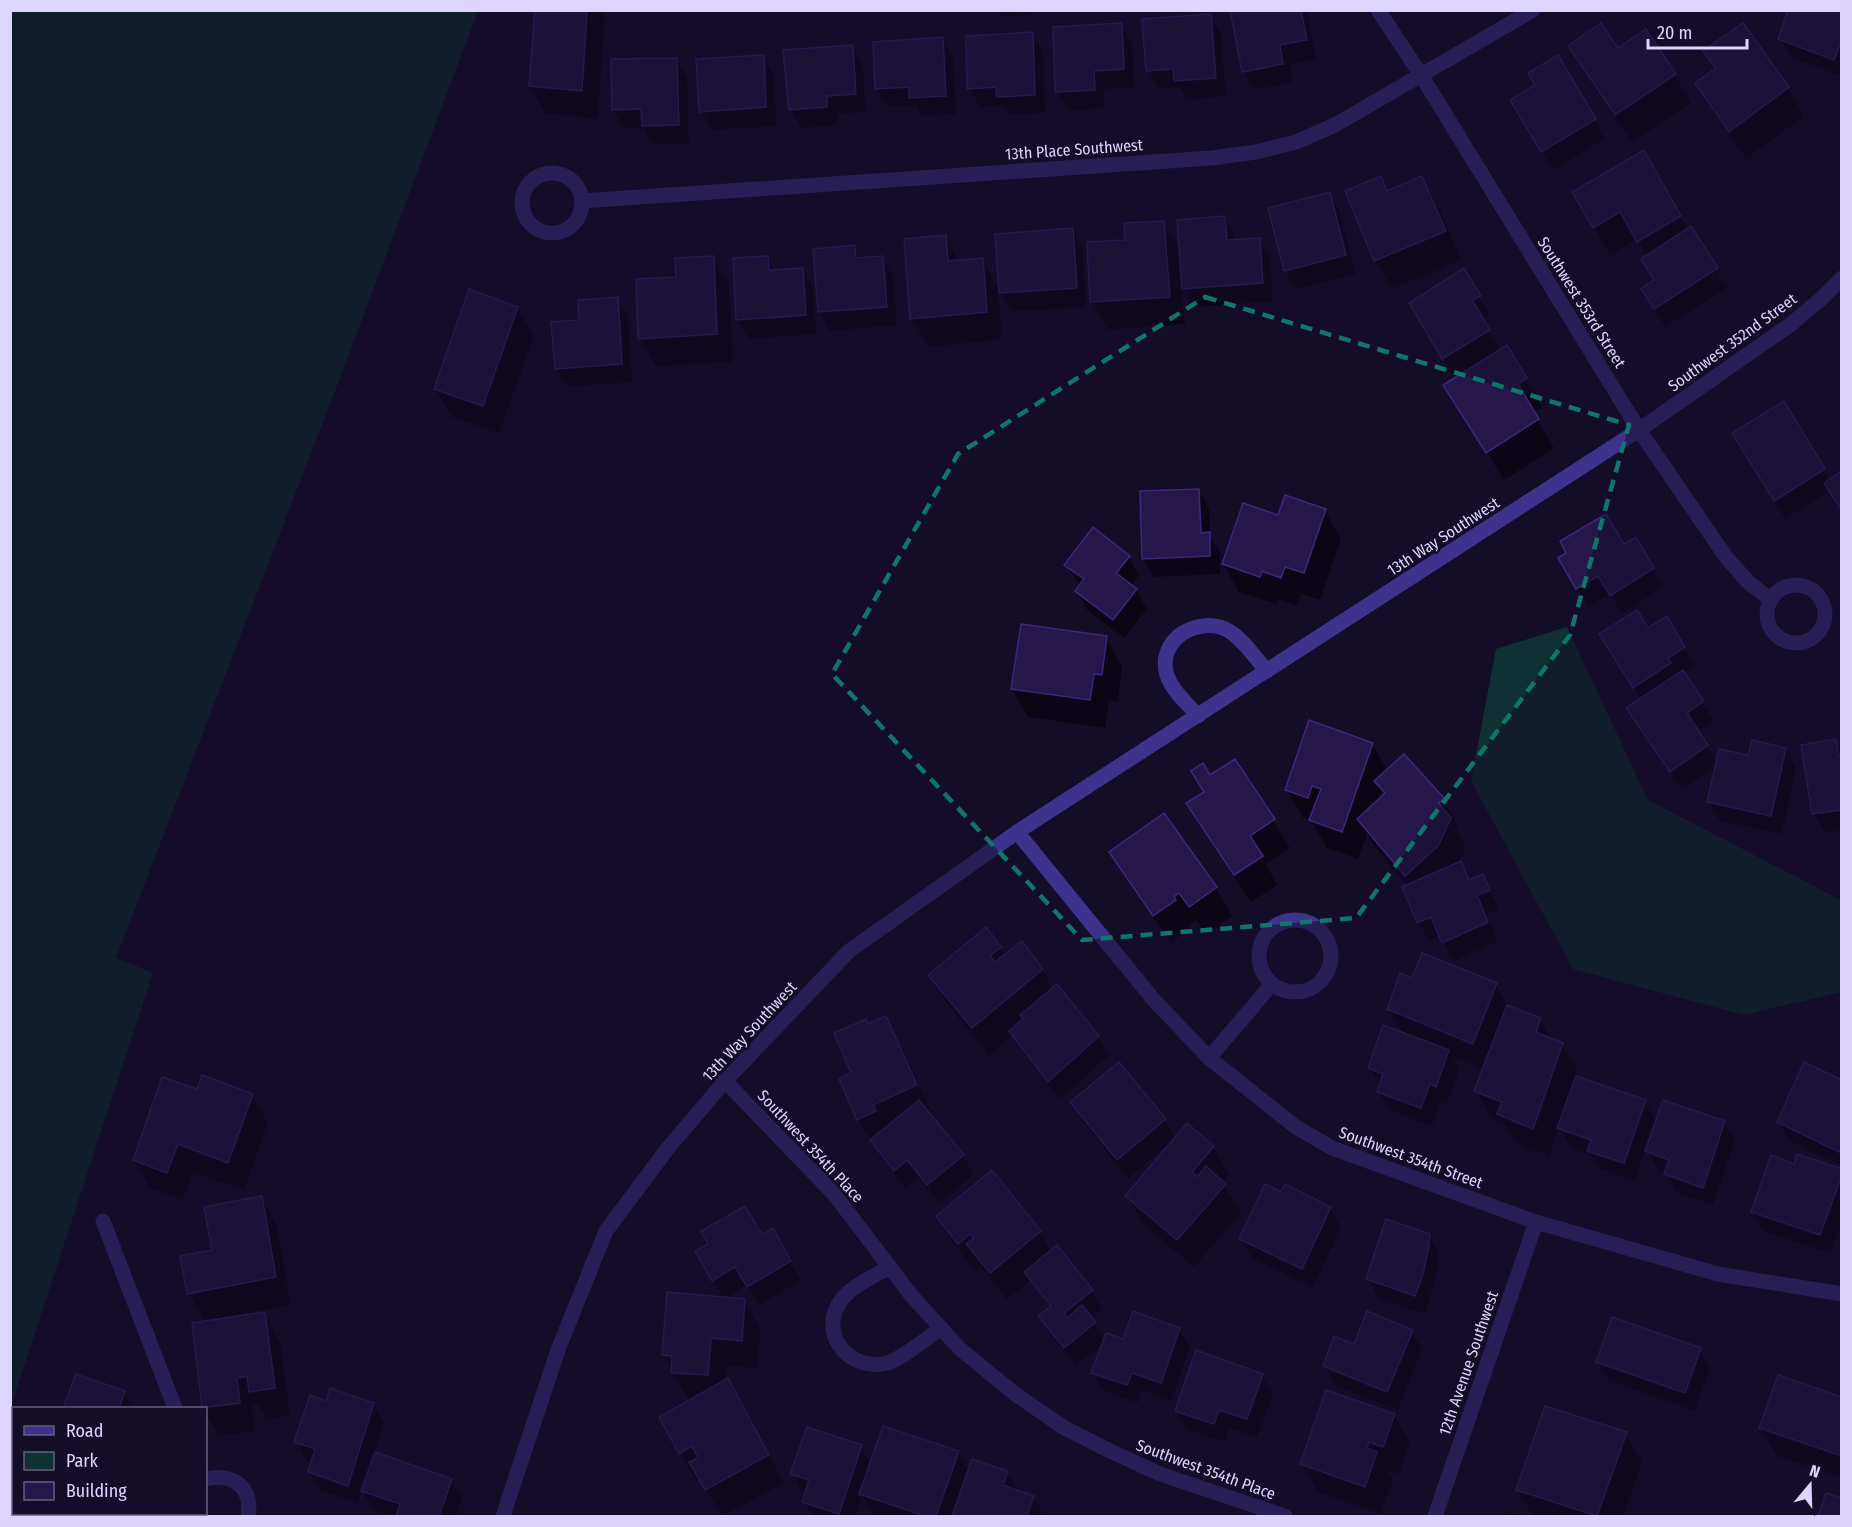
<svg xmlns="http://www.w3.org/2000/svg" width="1852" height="1527" font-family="'Fira Sans Condensed',sans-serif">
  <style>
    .green { fill: #0f3133 }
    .shadow { fill: #0007; fill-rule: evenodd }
    .building { fill: #26174b; stroke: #3e267a; stroke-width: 1.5 }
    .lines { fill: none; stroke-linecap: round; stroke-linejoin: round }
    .minor { stroke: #3e338c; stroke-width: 15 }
    .marked { fill: none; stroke: #0f766e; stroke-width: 4.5; stroke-dasharray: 12 8; stroke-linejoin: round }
    .labels { text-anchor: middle; stroke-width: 5; stroke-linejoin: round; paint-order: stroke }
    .street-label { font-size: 16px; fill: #ddd4ff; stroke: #140d28 }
  </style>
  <rect width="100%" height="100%" fill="#140d28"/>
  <g class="green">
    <polygon points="11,10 478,11 335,391 116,958 153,973 11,1406"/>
    <polygon points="1567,627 1648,800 1841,900 1841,992 1744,1015 1573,969 1471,781 1496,649"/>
  </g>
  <g class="shadow">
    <polygon points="537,10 605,11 598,118 546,114 530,86"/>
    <polygon points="998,10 1032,10 1032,15 1002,17"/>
    <polygon points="1237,10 1305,10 1308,17 1316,59 1290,64 1293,82 1254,90 1243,71"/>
    <polygon points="1842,10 1842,76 1791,57 1780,39"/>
    <polygon points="1210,15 1221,34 1226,96 1187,100 1180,87 1159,89 1148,70"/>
    <polygon points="1121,25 1132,43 1134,88 1104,89 1104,108 1068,110 1057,92"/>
    <polygon points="1743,25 1788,88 1804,116 1746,159 1713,111 1697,83 1716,70 1705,51"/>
    <polygon points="1032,34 1043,52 1045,113 1009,115 1003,106 980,107 969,88"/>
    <polygon points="943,39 953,58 956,114 922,116 916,106 887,107 876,88"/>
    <polygon points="853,47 863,66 866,112 837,114 837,125 801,128 791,110"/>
    <polygon points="1570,47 1617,50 1675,75 1691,103 1632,142 1586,75"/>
    <polygon points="763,56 774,75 776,126 711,130 701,111"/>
    <polygon points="1557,57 1605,139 1553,170 1512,100 1536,85"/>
    <polygon points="676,59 687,78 689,143 654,145 644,128 624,129 613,110"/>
    <polygon points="1643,152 1688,230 1691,228 1727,288 1665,327 1643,289 1655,281 1647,257 1637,239 1610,255 1574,193"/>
    <polygon points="1422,177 1438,205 1461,260 1392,289 1376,261 1347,192 1380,178 1388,192"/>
    <polygon points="1330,194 1340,212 1356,274 1296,289 1285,271 1270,209"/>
    <polygon points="1224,218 1235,236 1235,241 1259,240 1270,258 1273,301 1194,307 1182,286 1185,324 1108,330 1092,302 1089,244 1127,242 1163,222 1181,253"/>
    <polygon points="1073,230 1083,249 1086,307 1011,311 998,289 1002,339 928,347 912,319 945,237 959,261 982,259 1000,291"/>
    <polygon points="854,247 861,259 882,257 893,276 897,325 830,331 820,312 815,250"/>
    <polygon points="767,257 775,271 802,269 813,288 816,334 749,339 738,320 735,259"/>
    <polygon points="713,258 729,286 733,362 656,366 640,338 678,278"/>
    <polygon points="1464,270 1490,315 1482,320 1500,351 1507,347 1542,407 1533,413 1554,448 1504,480 1462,413 1455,379 1411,304"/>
    <polygon points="617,299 628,317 632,382 567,387 556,369 580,321"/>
    <polygon points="517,308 534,336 499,433 452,417 435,389"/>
    <polygon points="1783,403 1830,480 1842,473 1842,510 1830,491 1785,519 1745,452"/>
    <polygon points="1199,491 1209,509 1210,536 1220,552 1220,574 1154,577 1143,558"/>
    <polygon points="1325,511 1341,539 1320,600 1301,594 1297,605 1278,599 1276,604 1239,592 1223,564 1279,517"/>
    <polygon points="1635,539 1663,587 1622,614 1610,594 1588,606 1560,558 1623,547"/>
    <polygon points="1129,557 1139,575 1131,586 1136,590 1147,609 1124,638 1087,610 1077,591 1080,586 1066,565"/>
    <polygon points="1666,618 1695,666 1684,673 1714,721 1697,732 1717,764 1786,749 1796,768 1782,834 1720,821 1709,802 1717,765 1682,790 1628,709 1642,700 1612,653"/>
    <polygon points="1106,638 1122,666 1118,702 1109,701 1105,728 1028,717 1012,689"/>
    <polygon points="1835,741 1842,753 1842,830 1825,833 1814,814 1803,746"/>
    <path d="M 1372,744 L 1388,771 L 1404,756 L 1443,799 L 1459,827 L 1456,830 L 1466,847 L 1458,864 L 1460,863 L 1471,881 L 1482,876 L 1499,909 L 1487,914 L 1498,941 L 1454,961 L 1440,936 L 1429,941 L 1418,922 L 1408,886 L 1375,847 L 1367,834 L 1358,859 L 1327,848 L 1311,820 L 1303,818 L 1287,790 ZM 1382,791 L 1385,796 L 1378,802 Z"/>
    <polygon points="1235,761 1290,848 1266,864 1277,885 1251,902 1234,877 1264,857 1264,854 1232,874 1188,804 1206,793 1210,777"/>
    <polygon points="1111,852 1216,888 1232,916 1206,934 1196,920 1189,925 1191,928 1171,943 1127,880"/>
    <polygon points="1000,948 1005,956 1042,969 1053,989 1057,987 1098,1037 1109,1056 1059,1099 1022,1050 1013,1035 989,1055 946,1003 930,975"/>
    <polygon points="1413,980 1496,984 1509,1007 1540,1019 1552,1040 1562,1044 1578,1072 1576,1078 1645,1102 1657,1123 1724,1123 1735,1141 1713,1205 1677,1193 1666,1173 1658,1170 1646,1149 1634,1181 1600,1169 1591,1155 1570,1147 1559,1128 1549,1156 1515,1142 1504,1124 1492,1119 1476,1091 1484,1070 1451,1056 1459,1070 1447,1104 1441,1102 1432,1126 1389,1110 1378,1091 1380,1086 1369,1067 1403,1034 1388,1009"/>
    <polygon points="885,1018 901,1046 932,1113 930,1115 963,1156 974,1174 939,1203 919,1177 906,1188 883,1159 858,1119 853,1074"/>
    <polygon points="1119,1064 1165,1120 1176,1139 1213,1147 1229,1175 1222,1183 1241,1213 1194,1267 1143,1224 1127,1196 1170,1146 1169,1144 1128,1178 1082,1121 1072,1102"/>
    <polygon points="1842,1081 1842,1166 1790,1141 1779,1122"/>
    <polygon points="198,1091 252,1095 268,1123 244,1190 193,1172 183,1200 150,1188 134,1160"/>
    <polygon points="1842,1171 1842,1222 1830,1253 1763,1231 1752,1212"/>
    <polygon points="1282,1194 1330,1208 1341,1227 1313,1287 1252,1258 1241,1239"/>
    <polygon points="261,1198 277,1226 291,1305 242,1314 243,1317 264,1314 280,1342 290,1416 267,1419 258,1404 252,1406 255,1431 219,1436 203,1407 205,1322 189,1293 214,1251"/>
    <polygon points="938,1216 1040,1232 1051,1252 1091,1291 1102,1309 1091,1318 1104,1341 1124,1341 1179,1329 1190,1347 1171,1401 1142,1390 1138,1403 1104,1391 1093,1373 1104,1343 1076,1366 1051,1335 1040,1316 1051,1308 1031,1280 1007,1300 981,1266 975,1271 954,1244"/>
    <polygon points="772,1230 801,1280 759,1305 747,1285 724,1299 744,1300 760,1328 758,1368 726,1366 725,1382 744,1408 784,1483 722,1516 700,1479 696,1481 680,1453 690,1402 663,1355 724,1299 697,1252 761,1237"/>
    <polygon points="1429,1235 1439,1254 1439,1265 1425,1314 1378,1298 1368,1279"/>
    <polygon points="1411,1331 1422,1349 1398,1410 1335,1385 1324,1366"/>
    <polygon points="1699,1349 1710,1368 1695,1411 1608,1380 1597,1362"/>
    <polygon points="1262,1375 1273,1394 1257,1437 1229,1428 1225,1442 1187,1429 1176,1411"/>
    <polygon points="77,1376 124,1393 133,1408 65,1408"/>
    <polygon points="1842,1399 1842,1478 1777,1456 1761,1428"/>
    <polygon points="327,1403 373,1404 384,1423 374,1453 451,1480 462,1498 456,1516 394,1516 373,1510 362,1491 358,1503 320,1490 309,1472 312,1462 307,1461 296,1442"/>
    <polygon points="1394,1415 1410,1443 1399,1474 1386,1470 1393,1481 1380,1514 1318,1492 1302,1464"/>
    <polygon points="1626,1434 1642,1462 1623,1516 1533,1516 1517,1490"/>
    <polygon points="861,1447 871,1464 958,1452 969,1472 1007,1472 1019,1492 1033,1497 1043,1513 1053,1516 874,1516 862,1495 855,1516 812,1516 804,1501 806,1494 803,1493 792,1474"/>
    <polygon points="1508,1513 1518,1516 1507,1516"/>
    <polygon points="31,1514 120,1514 119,1516 32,1516"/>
  </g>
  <g class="building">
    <polygon points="535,10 587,10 582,91 529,86"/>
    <polygon points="1230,10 1301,10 1307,40 1280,45 1283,64 1242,72"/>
    <polygon points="1788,10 1842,10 1842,39 1834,60 1778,39"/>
    <polygon points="1211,14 1216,78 1174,81 1173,69 1146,71 1142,19"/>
    <polygon points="1122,23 1124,69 1094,71 1095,90 1055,92 1053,27"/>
    <polygon points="1601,23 1618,48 1646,29 1676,74 1615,115 1568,46"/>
    <polygon points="1743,23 1789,87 1729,132 1695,83 1716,68 1703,51"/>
    <polygon points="1033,32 1035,95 997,97 996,87 967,89 966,36"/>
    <polygon points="943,37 946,96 909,98 909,87 875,89 873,42"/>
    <polygon points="853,45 856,94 827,96 827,107 789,110 783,50"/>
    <polygon points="764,55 766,107 699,112 696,59"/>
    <polygon points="1558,55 1596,119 1541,152 1510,100 1535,85 1528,73"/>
    <polygon points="677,58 679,125 642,126 641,109 612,110 611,59"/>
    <polygon points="1644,150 1681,216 1637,242 1620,212 1593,228 1572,192"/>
    <polygon points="1381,176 1387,191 1422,176 1446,231 1374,261 1345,191"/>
    <polygon points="1330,192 1346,255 1284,271 1268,208"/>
    <polygon points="1225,216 1227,240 1260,238 1263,283 1182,289 1177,220"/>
    <polygon points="1164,221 1170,297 1090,302 1087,242 1125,240 1124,223"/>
    <polygon points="1691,226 1718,268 1654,309 1641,289 1654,280 1641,259"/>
    <polygon points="1073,228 1077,288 999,293 995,234"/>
    <polygon points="946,235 948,261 983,258 987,312 910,319 904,239"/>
    <polygon points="855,245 856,258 883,256 887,307 818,312 813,249"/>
    <polygon points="714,256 717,334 638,339 636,279 676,277 675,258"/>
    <polygon points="768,256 769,270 803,268 806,315 736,320 733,258"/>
    <polygon points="1464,268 1481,296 1472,300 1490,330 1442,359 1409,303"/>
    <polygon points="469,289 518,307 483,406 434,389"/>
    <polygon points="618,297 622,364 555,369 551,322 579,320 578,300"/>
    <polygon points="1507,345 1527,378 1518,384 1539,419 1486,453 1443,385"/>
    <polygon points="1784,401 1825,469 1774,501 1732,433"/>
    <polygon points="1842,471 1842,511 1824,483"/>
    <polygon points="1199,489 1201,533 1210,532 1210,556 1142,559 1140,491"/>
    <polygon points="1285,495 1326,509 1304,573 1285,567 1281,578 1262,571 1260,577 1222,564 1243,503 1278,515"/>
    <polygon points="1606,514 1624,544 1636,537 1654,568 1610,596 1598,576 1576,589 1558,558 1566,553 1560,541"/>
    <polygon points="1093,527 1130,556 1116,573 1137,589 1113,620 1075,591 1084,579 1064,565"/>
    <polygon points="1637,610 1648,628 1667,616 1685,647 1668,658 1671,663 1633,688 1599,634"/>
    <polygon points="1021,624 1107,636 1102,675 1094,674 1090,700 1011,689"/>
    <polygon points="1683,670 1704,701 1687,713 1708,745 1670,772 1626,708"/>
    <polygon points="1309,720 1373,743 1342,832 1309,820 1321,789 1312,786 1308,798 1285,790"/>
    <polygon points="1836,739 1839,757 1842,756 1842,810 1812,814 1801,745"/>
    <polygon points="1752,740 1786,748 1771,816 1707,802 1719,749 1748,755"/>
    <polygon points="1404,754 1444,798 1439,803 1451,818 1438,846 1405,876 1357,819 1385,793 1374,781"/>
    <polygon points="1235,759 1275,819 1250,836 1263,856 1234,875 1186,803 1204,792 1191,771 1203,763 1210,775"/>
    <polygon points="1164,813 1217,887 1189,907 1179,893 1174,897 1176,900 1153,916 1109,852"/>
    <polygon points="1461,861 1469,880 1483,874 1490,890 1477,895 1488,922 1442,943 1431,917 1417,923 1402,887"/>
    <polygon points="986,927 1001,947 990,956 995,962 1022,941 1043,969 972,1028 928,975"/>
    <polygon points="1422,953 1497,983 1473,1044 1387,1009 1400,973 1412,978"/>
    <polygon points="1057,984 1099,1036 1048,1082 1009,1031 1023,1019 1020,1015"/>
    <polygon points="1507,1005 1541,1018 1536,1032 1563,1043 1533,1129 1497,1114 1502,1102 1474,1091"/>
    <polygon points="886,1016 917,1085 873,1105 876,1111 857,1120 839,1079 851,1073 834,1033 866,1019 868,1024"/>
    <polygon points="1383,1025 1449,1050 1436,1087 1430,1084 1421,1108 1377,1092 1383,1074 1368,1068"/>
    <polygon points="1119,1062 1166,1119 1117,1160 1070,1102"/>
    <polygon points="1804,1062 1842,1080 1842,1103 1840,1107 1842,1108 1842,1146 1839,1152 1777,1122"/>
    <polygon points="202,1075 253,1094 228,1163 178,1144 167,1173 133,1160 162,1077 197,1089"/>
    <polygon points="1576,1076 1646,1100 1624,1163 1587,1151 1591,1140 1557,1128"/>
    <polygon points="919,1100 964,1155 927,1185 907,1160 894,1171 870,1140"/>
    <polygon points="1663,1100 1725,1121 1703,1188 1664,1174 1669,1160 1645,1151"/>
    <polygon points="1187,1123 1214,1146 1192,1172 1197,1177 1206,1166 1226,1184 1177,1240 1125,1196"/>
    <polygon points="1797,1154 1842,1169 1842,1175 1820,1235 1751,1212 1771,1155 1794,1164"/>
    <polygon points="992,1170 1041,1231 990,1273 966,1244 974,1238 970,1234 958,1244 936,1216"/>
    <polygon points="1265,1184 1281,1192 1285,1184 1331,1207 1302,1269 1239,1239"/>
    <polygon points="262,1196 276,1277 187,1294 180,1256 212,1250 204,1207"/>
    <polygon points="745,1206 762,1235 773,1228 791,1261 747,1287 735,1267 712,1281 695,1251 708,1244 701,1231"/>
    <polygon points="1386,1219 1430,1234 1429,1245 1423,1274 1415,1296 1366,1279"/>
    <polygon points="1057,1245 1093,1290 1064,1313 1067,1318 1082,1305 1096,1322 1064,1348 1038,1316 1051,1306 1024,1272"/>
    <polygon points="667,1292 745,1299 742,1341 711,1338 708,1375 671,1373 672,1356 662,1355"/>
    <polygon points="1133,1311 1180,1328 1161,1383 1132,1373 1127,1385 1091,1373 1106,1333 1123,1339"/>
    <polygon points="1367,1311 1413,1330 1387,1392 1323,1366 1334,1336 1354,1344"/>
    <polygon points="265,1312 275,1388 249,1392 247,1376 237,1378 240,1403 202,1408 192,1323"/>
    <polygon points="1612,1317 1701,1348 1685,1393 1596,1362"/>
    <polygon points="1196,1350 1263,1374 1247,1419 1219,1410 1214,1424 1175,1411"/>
    <polygon points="76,1374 125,1391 119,1408 63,1408"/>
    <polygon points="1778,1375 1842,1397 1842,1456 1759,1428"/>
    <polygon points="728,1378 769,1455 705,1490 689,1462 698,1458 692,1446 679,1454 659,1417"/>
    <polygon points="330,1388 374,1403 348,1486 308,1472 315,1449 294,1442 310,1395 326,1401"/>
    <polygon points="1326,1390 1395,1414 1383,1447 1369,1442 1367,1448 1377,1452 1365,1487 1300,1464"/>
    <polygon points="1545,1406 1627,1432 1597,1516 1516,1490"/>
    <polygon points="883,1426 959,1451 936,1516 925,1516 859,1494"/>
    <polygon points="807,1427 862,1445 839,1514 802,1502 809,1480 790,1474"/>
    <polygon points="375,1452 452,1479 439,1516 396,1516 400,1504 361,1491"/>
    <polygon points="972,1459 1008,1471 1003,1485 1034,1496 1027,1516 952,1516"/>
    <polygon points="1826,1493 1842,1498 1842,1516 1818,1516"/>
    <polygon points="29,1515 29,1514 103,1514 102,1516 35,1516"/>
  </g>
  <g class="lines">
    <g class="minor">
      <polyline points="1378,10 1421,75 1639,430 1726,557 1748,582 1770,599"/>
      <circle cx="552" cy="203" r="30"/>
      <polyline points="582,201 1212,158 1256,152 1296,142 1335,125 1533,10"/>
      <circle cx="1796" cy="614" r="29"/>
      <path d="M 1198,716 C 1187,703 1172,691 1167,675 C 1156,639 1199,614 1229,631 C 1243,639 1256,659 1267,671"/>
      <polyline points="1017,832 1153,999 1209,1058 1296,1127 1332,1148 1536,1222 1718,1274 1842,1294"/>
      <circle cx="1295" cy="956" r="36"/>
      <polyline points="1209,1058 1272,984"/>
      <polyline points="725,1081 834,1194 911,1295 959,1348 1015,1394 1063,1427 1108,1450 1160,1474 1285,1516"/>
      <polyline points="103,1221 175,1408"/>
      <path d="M 890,1267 C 873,1277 848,1287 838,1305 C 820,1338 852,1372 887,1363 C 903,1358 927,1338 941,1328"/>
      <path d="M 206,1479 C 233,1473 253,1487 248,1516"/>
      <polyline points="188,1514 189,1516"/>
      <polyline points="503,1516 559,1347 606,1231 668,1148 725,1081 849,951 1017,832 1639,430 1790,325 1822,298 1842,278"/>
      <polyline points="1435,1516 1536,1222"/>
    </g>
  </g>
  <path d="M0 0H1852V1527H0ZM 1205,297 L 1629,425 L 1570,635 L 1356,918 L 1082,940 L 832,674 L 958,454 Z" fill="#140d28" fill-opacity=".55" fill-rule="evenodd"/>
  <path class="marked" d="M 1205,297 L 1629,425 L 1570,635 L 1356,918 L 1082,940 L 832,674 L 958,454 Z"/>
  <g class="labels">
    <g class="street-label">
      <text transform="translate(1074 149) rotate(-4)" y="6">13th Place Southwest</text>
      <text transform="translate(1582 302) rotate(58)" y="6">Southwest 353rd Street</text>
      <text transform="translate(1732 342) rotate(-36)" y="6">Southwest 352nd Street</text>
      <text transform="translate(1443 536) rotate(-33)" y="6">13th Way Southwest</text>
      <text transform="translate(749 1031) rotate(-47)" y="6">13th Way Southwest</text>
      <text transform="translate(811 1146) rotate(47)" y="6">Southwest 354th Place</text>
      <text transform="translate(1411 1157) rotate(20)" y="6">Southwest 354th Street</text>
      <text transform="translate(1468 1363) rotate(-71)" y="6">12th Avenue Southwest</text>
      <text transform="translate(1206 1469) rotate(20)" y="6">Southwest 354th Place</text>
    </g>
  </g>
  <rect width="1852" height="1527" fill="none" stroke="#ddd4ff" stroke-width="24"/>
  <rect x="12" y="1407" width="195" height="108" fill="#140d28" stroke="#645d7e" stroke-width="1.5"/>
  <rect x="24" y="1426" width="30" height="9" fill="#3e338c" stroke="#645d7e" stroke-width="1.5"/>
  <text x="66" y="1437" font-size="18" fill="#ddd4ff">Road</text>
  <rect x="24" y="1452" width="30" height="18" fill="#0f3133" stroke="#645d7e" stroke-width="1.5"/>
  <text x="66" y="1467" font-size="18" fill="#ddd4ff">Park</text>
  <rect x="24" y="1482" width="30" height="18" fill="#26174b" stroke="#645d7e" stroke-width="1.5"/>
  <text x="66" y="1497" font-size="18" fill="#ddd4ff">Building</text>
  <g transform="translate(1810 1485) rotate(19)" stroke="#140d28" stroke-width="4.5" paint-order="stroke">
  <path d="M0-4.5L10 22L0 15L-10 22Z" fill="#ddd4ff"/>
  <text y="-9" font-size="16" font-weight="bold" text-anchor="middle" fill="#ddd4ff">N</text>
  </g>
  <path d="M1648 39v9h99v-9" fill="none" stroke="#ddd4ff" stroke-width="3"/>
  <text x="1657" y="39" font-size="18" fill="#ddd4ff" stroke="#140d28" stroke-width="4.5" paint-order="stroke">20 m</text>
</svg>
